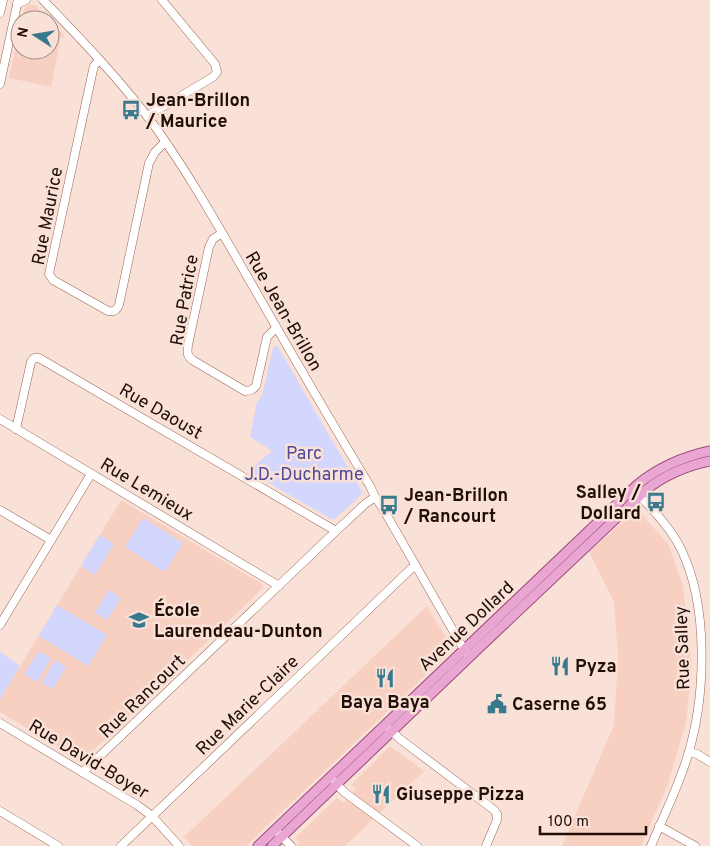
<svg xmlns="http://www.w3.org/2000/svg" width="710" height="846" font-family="Overpass,sans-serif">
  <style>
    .built { fill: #f8d0c2 }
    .green { fill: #d3d6fd }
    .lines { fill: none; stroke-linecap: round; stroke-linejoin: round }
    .minor-casing { stroke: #996754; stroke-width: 9 }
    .major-casing { stroke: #9b4a79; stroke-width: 11 }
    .minor { stroke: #fff; stroke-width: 8 }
    .major { stroke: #eaa6d3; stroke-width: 9 }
    .labels { text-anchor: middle; stroke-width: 5; stroke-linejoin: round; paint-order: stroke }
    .poi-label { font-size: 18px; font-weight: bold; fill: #210e07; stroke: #f9e1d8; text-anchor: start }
    .street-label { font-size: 18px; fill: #210e07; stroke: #f9e1d8 }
    .park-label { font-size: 18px; fill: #4e4b99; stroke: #f9e1d8 }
  </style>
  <rect width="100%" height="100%" fill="#f9e1d8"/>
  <g class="built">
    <polygon points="29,4 36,6 49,20 21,20 24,14 23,14 24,9"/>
    <polygon points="50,21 65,36 61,37 51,87 9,78 20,25 20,50 50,50"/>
    <polygon points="121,500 262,584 263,588 82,761 0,712 0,699"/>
    <polygon points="637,509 668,544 683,586 692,666 686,722 668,784 641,846 562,846 614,725 618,656 614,602 589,552"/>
    <polygon points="427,606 452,647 452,650 451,651 246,846 192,846 184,837"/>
    <polygon points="390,746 424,771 345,846 296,846 300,842 295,838 337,798 344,803 356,789 351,785"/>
  </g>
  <g class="green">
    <polygon points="275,346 278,347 362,492 361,495 335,519 331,519 248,471 272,451 250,437 257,402 262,396 273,348"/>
    <polygon points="143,518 183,543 165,572 125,547"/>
    <polygon points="100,535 114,544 95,575 81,566"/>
    <polygon points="109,590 121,598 107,620 95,613"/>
    <polygon points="57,605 107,635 88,666 39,636"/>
    <polygon points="39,651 51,658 37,682 24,674"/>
    <polygon points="0,652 20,666 0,699"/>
    <polygon points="55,660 66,667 53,689 42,683"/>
  </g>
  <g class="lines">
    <defs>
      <g id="minor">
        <path d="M 43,0 C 82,40 123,83 156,128 C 191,177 221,231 251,283 C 290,351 329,419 370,486 L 375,497 L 382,507 L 466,653"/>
        <polyline points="17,4 26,0"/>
        <polyline points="0,13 3,0"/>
        <path d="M 99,60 L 94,66 L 93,70 L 49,274 L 53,280 L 108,311 C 114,312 116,311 119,305 L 149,163 L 155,152 L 165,142"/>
        <polyline points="0,84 18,0"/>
        <polyline points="147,116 213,77 217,72 215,64 162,0"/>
        <path d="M 222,233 L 213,239 L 209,247 L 188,345 C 187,353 187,357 194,361 L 245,391 C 250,391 252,390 256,386 L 267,337 L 276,328"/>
        <polyline points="0,419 279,586"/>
        <polyline points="16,429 31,362 34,358 39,358 336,531"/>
        <path d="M 636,492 C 653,510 670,527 681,549 C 709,606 706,698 687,758 C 678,788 663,817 651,846"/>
        <polyline points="0,510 51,540"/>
        <polyline points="0,625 91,474"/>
        <polyline points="0,723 137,805 152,816 179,846"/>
        <polyline points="388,728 400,739 494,810 497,814 497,820 486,846"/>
        <polyline points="689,752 697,754 710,762"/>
        <polyline points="83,772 336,531 365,504 375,497"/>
        <polyline points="334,781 344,792 417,846"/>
        <polyline points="0,811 58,846"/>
        <polyline points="659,826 695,846"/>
        <polyline points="275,830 291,846"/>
        <polyline points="121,846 415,565"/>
      </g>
      <g id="major">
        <path d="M 258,846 L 637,485 C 659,467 682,457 710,451"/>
        <path d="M 272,846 L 481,646 L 646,490 C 666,474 686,466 710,461"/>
      </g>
    </defs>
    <use href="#minor" class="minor-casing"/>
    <use href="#major" class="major-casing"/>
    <use href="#minor" class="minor"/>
    <use href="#major" class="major"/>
  </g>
  <defs>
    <symbol id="bus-bare" viewBox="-9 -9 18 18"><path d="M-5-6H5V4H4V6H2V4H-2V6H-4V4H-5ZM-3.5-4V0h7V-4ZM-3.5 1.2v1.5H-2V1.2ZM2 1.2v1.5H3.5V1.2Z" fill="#39798d" stroke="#f9e1d8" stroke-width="2.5" paint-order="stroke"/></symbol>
    <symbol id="school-bare" viewBox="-9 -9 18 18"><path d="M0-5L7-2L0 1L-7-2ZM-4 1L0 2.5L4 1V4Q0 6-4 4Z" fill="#39798d" stroke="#f9e1d8" stroke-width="2.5" paint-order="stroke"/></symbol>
    <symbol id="restaurant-bare" viewBox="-9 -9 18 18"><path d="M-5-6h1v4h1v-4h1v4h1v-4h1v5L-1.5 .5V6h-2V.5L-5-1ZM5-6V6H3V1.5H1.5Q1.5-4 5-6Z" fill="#39798d" stroke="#f9e1d8" stroke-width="2.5" paint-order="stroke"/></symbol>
    <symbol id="civic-bare" viewBox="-9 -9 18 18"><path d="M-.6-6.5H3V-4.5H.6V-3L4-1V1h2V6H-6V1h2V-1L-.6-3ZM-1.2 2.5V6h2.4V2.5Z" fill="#39798d" stroke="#f9e1d8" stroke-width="2.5" paint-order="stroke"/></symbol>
  </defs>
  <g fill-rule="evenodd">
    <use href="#bus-bare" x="117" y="96" width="28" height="28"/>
    <use href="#bus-bare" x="642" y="488" width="28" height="28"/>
    <use href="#bus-bare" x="375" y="491" width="28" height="28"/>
    <use href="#school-bare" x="125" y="606" width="28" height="28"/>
    <use href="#restaurant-bare" x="546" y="652" width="28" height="28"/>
    <use href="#restaurant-bare" x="371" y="664" width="28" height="28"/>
    <use href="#civic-bare" x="483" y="690" width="28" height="28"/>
    <use href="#restaurant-bare" x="367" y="780" width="28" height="28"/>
  </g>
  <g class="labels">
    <g class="poi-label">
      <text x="146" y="106">Jean-Brillon<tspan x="146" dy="21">/ Maurice</tspan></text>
      <text x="641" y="498" text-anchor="end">Salley /<tspan x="641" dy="21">Dollard</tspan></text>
      <text x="404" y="501">Jean-Brillon<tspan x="404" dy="21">/ Rancourt</tspan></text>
      <text x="154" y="616">École<tspan x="154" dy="21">Laurendeau-Dunton</tspan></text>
      <text x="575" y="672">Pyza</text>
      <text x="385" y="708" text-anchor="middle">Baya Baya</text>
      <text x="512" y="710">Caserne 65</text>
      <text x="396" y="800">Giuseppe Pizza</text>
    </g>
    <g class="street-label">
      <text transform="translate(47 216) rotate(-79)" y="6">Rue Maurice</text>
      <text transform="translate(184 300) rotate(-80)" y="6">Rue Patrice</text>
      <text transform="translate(284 311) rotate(60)" y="6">Rue Jean-Brillon</text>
      <text transform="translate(161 411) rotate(30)" y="6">Rue Daoust</text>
      <text transform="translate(147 489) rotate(31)" y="6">Rue Lemieux</text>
      <text transform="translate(466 626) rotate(-43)" y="6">Avenue Dollard</text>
      <text transform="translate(682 648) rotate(-92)" y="6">Rue Salley</text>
      <text transform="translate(142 696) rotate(-44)" y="6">Rue Rancourt</text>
      <text transform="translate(247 705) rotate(-44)" y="6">Rue Marie-Claire</text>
      <text transform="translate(89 759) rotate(31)" y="6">Rue David-Boyer</text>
    </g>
    <g class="park-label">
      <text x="304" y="459">Parc<tspan x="304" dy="21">J.D.-Ducharme</tspan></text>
    </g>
  </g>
  <g transform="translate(35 35) rotate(282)"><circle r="24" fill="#f9e1d8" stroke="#a38d84"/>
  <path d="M0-4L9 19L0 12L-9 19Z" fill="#39798d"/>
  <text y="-8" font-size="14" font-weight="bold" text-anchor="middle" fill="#210e07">N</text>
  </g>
  <path d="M540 826v8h106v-8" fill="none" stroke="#210e07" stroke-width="2.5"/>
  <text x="548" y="826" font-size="15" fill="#210e07" stroke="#f9e1d8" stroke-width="4" paint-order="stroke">100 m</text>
</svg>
